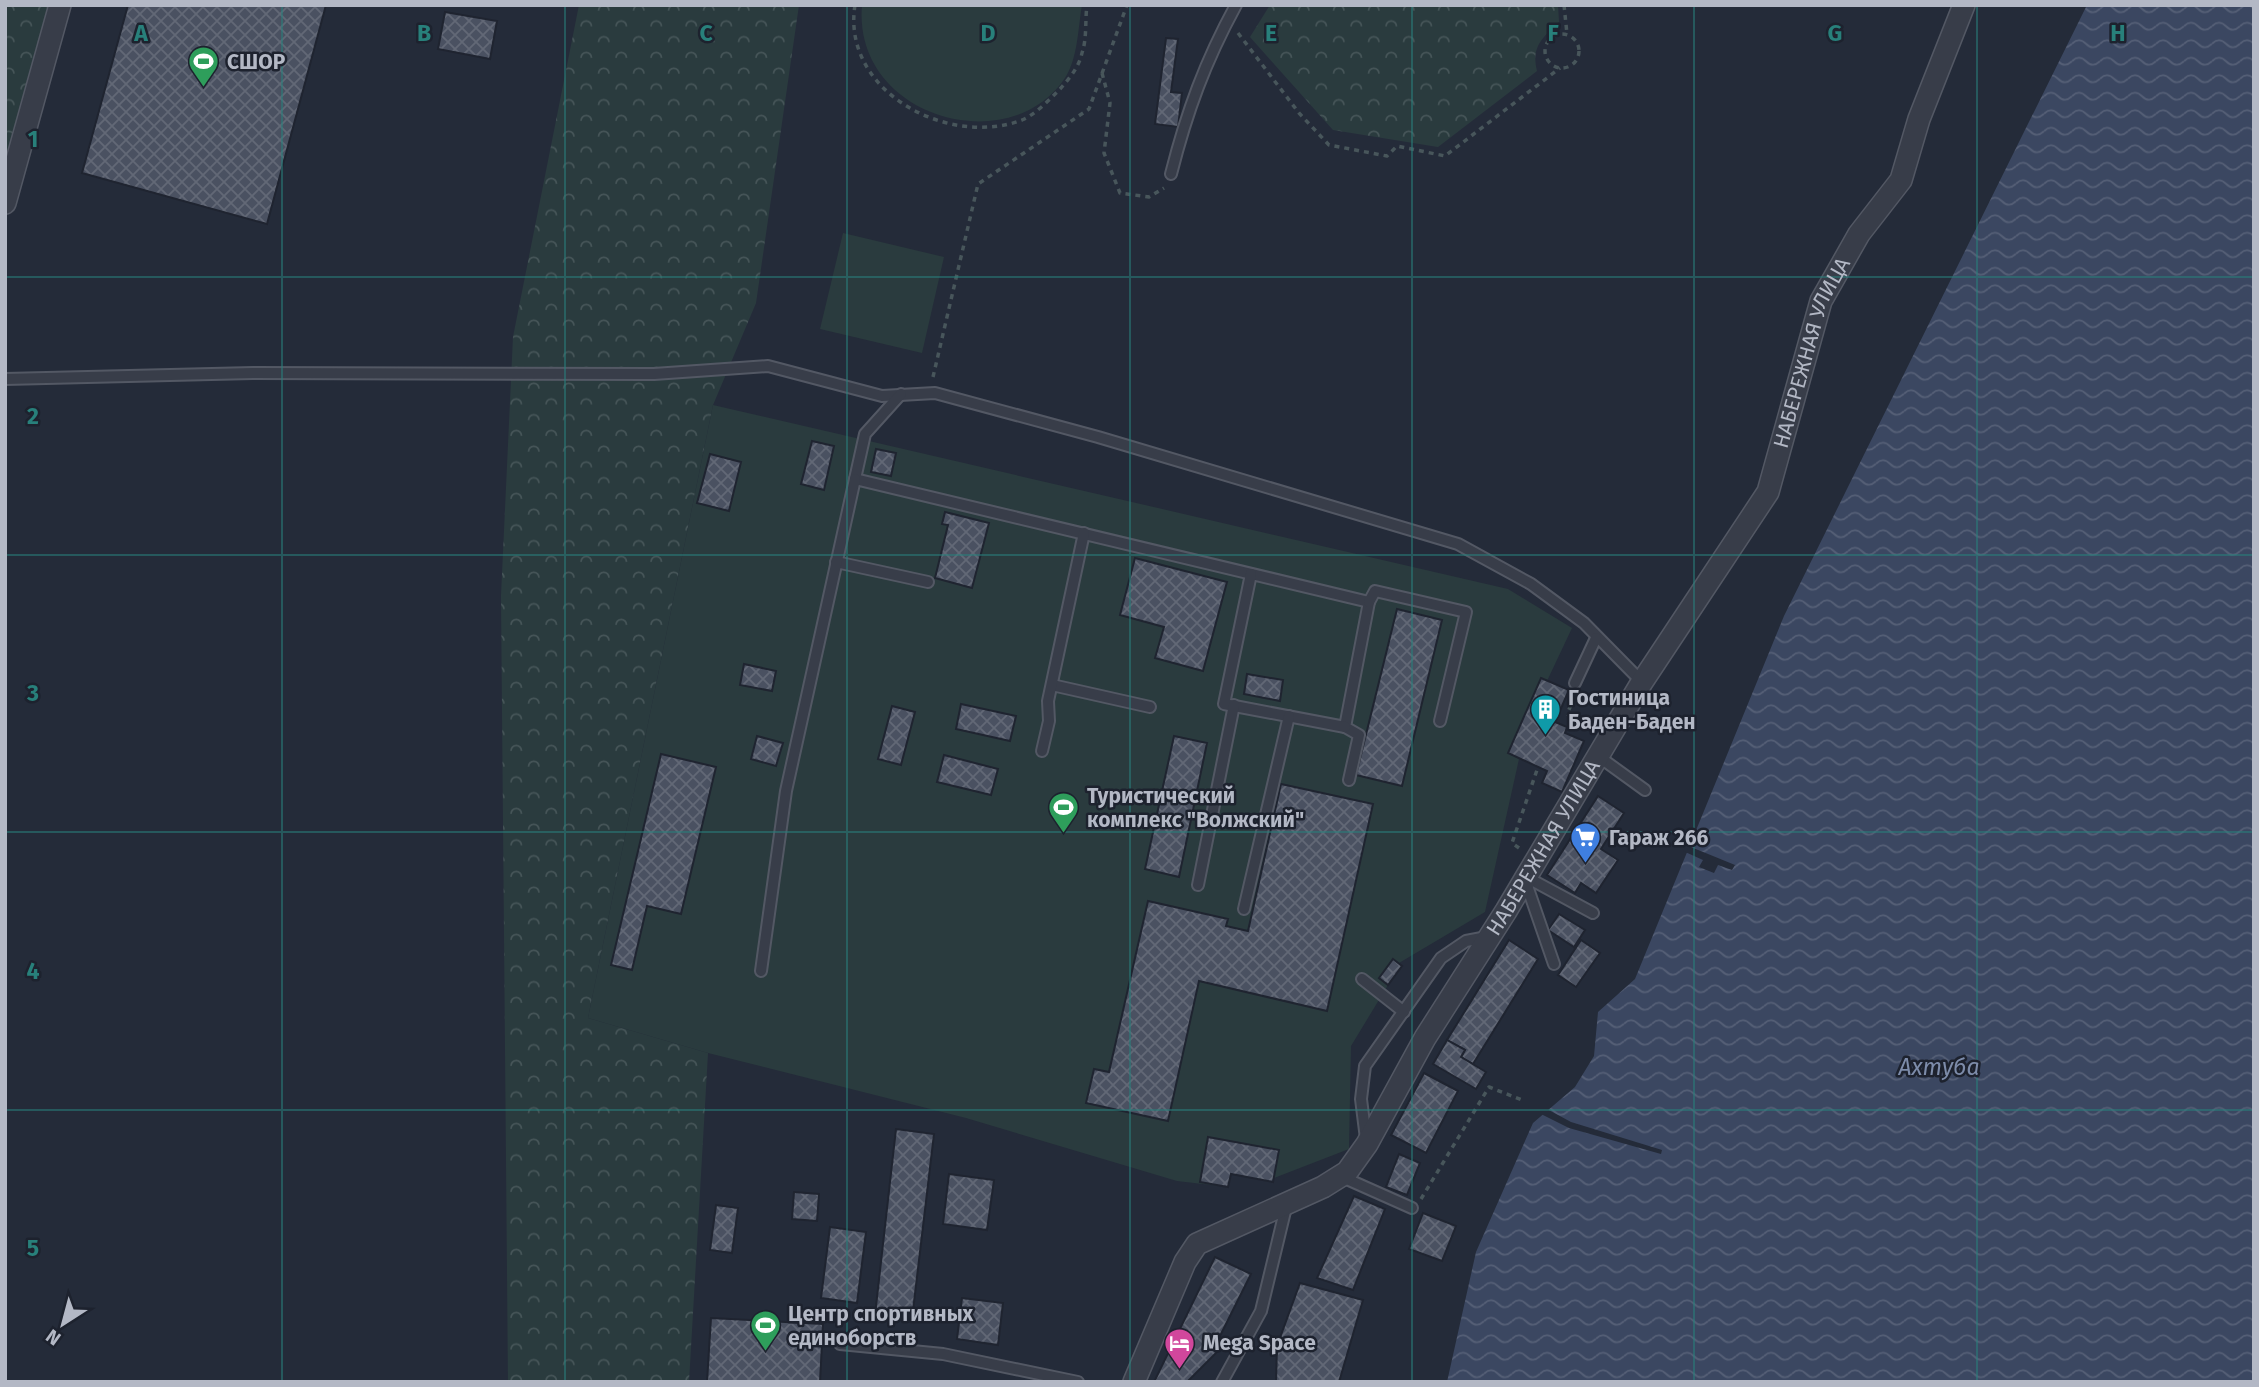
<svg xmlns="http://www.w3.org/2000/svg" width="2259" height="1387" font-family="'Fira Sans',sans-serif">
  <style>
    .forest { fill: url(#forest-crowns) }
    .garden { fill: #2a3b3e }
    .water { fill: url(#water-waves) }
    .pier { fill: #242b39 }
    .building { fill: url(#building-cross-hatch); stroke: #1f2430; stroke-width: 2 }
    .lines { fill: none; stroke-linecap: round; stroke-linejoin: round }
    .service-casing { stroke: #535864; stroke-width: 14 }
    .minor-casing { stroke: #535864; stroke-width: 24 }
    .path { stroke: #48565b; stroke-width: 3.5; stroke-dasharray: 5 5; stroke-linecap: butt }
    .service { stroke: #383d49; stroke-width: 10 }
    .minor { stroke: #383d49; stroke-width: 21 }
    .grid { fill: none; stroke: #28807b; stroke-width: 2; stroke-opacity: 0.55 }
    .labels { text-anchor: middle; stroke-width: 5; stroke-linejoin: round; paint-order: stroke }
    .poi-label { font-size: 21px; font-weight: bold; fill: #b3b8c5; stroke: #1d222e; text-anchor: start }
    .street-label { font-size: 21px; fill: #b3b8c5; stroke: #1d222e }
    .water-label { font-size: 23px; font-style: italic; fill: #7d8caa; stroke: #1d222e }
    .grid-label { font-size: 23px; text-anchor: middle; font-weight: bold; fill: #28807b; stroke: #1d222e; stroke-width: 5; stroke-linejoin: round; paint-order: stroke }
  </style>
  <defs>
    <pattern id="forest-crowns" width="20" height="18" patternUnits="userSpaceOnUse" patternTransform="scale(1.75)"><rect width="20" height="18" fill="#2a3b3e"/><path d="M2 6a3 3 0 1 1 6 0M12 15a3 3 0 1 1 6 0" fill="none" stroke="#465558"/></pattern>
    <pattern id="water-waves" width="16" height="10" patternUnits="userSpaceOnUse" patternTransform="scale(1.75)"><rect width="16" height="10" fill="#3b4761"/><path d="M0 5q4-4 8 0t8 0" fill="none" stroke="#555f76"/></pattern>
    <pattern id="building-cross-hatch" width="8" height="8" patternUnits="userSpaceOnUse" patternTransform="scale(1.75)"><rect width="8" height="8" fill="#4a5161"/><path d="M0 0l8 8M0 8l8-8" fill="none" stroke="#626876"/></pattern>
  </defs>
  <rect width="100%" height="100%" fill="#242b39"/>
  <g class="forest">
    <polygon points="5,5 48,5 5,167"/>
    <polygon points="579,5 799,5 756,303 713,405 588,1018 708,1053 689,1382 508,1382 501,596 513,337"/>
    <path d="M 1270,5 L 1558,5 L 1559,22 C 1542,38 1531,47 1537,71 L 1438,147 L 1333,130 L 1250,37 Z"/>
  </g>
  <g class="garden">
    <path d="M 862,5 L 1082,5 C 1078,28 1078,58 1065,78 C 1009,162 852,117 862,5 Z"/>
    <polygon points="843,233 944,257 922,353 820,329"/>
    <polygon points="713,405 1508,589 1572,628 1547,681 1541,679 1508,753 1519,759 1485,912 1399,963 1394,960 1379,978 1388,985 1351,1046 1349,1149 1274,1178 1273,1182 1231,1174 1228,1187 1177,1181 966,1118 708,1053 588,1018"/>
  </g>
  <polygon class="water" points="2087,5 2254,5 2254,1382 1447,1382 1476,1252 1533,1123 1575,1087 1594,1056 1598,1012 1635,979 1784,616"/>
  <g class="pier">
    <polygon points="1686,845 1735,865 1732,870 1718,865 1714,873 1699,867 1703,860 1683,851"/>
    <polygon points="1545,1108 1571,1122 1662,1150 1661,1154 1569,1128 1539,1113"/>
  </g>
  <g class="building">
    <polygon points="128,5 326,5 267,224 82,173"/>
    <polygon points="445,12 497,21 490,59 438,49"/>
    <polygon points="1166,38 1178,39 1171,92 1182,93 1178,127 1155,124"/>
    <polygon points="812,441 834,446 824,490 801,484"/>
    <polygon points="876,449 896,453 891,476 871,472"/>
    <polygon points="710,454 741,462 729,511 697,503"/>
    <polygon points="945,512 989,523 972,588 935,578 948,525 942,524"/>
    <polygon points="1135,558 1227,582 1203,671 1155,658 1164,627 1120,615"/>
    <polygon points="1397,609 1442,620 1402,786 1356,775"/>
    <polygon points="744,664 776,671 772,691 740,685"/>
    <polygon points="1247,674 1283,680 1280,701 1244,694"/>
    <polygon points="1541,678 1569,690 1555,722 1567,727 1565,733 1584,741 1562,792 1542,783 1547,771 1508,753"/>
    <polygon points="961,704 1016,716 1010,741 956,729"/>
    <polygon points="892,706 915,712 901,765 878,759"/>
    <polygon points="757,736 783,743 776,766 751,759"/>
    <polygon points="1174,736 1207,743 1179,877 1145,869"/>
    <polygon points="661,754 716,767 681,914 647,906 632,970 611,965"/>
    <polygon points="944,755 998,769 991,795 937,782"/>
    <polygon points="1281,784 1373,804 1327,1011 1199,981 1168,1121 1086,1103 1094,1069 1109,1072 1148,901 1228,919 1226,926 1248,931"/>
    <polygon points="1598,796 1624,813 1601,849 1618,860 1596,893 1581,883 1575,893 1547,875"/>
    <polygon points="1559,914 1585,930 1574,947 1548,930"/>
    <polygon points="1509,940 1538,959 1473,1064 1461,1057 1465,1050 1447,1040"/>
    <polygon points="1581,940 1600,953 1576,987 1558,975"/>
    <polygon points="1393,959 1402,966 1388,985 1379,978"/>
    <polygon points="1447,1040 1465,1050 1461,1057 1486,1072 1476,1089 1433,1064"/>
    <polygon points="1424,1073 1458,1091 1426,1153 1391,1135"/>
    <polygon points="896,1129 934,1134 912,1319 875,1315"/>
    <polygon points="1208,1137 1279,1150 1273,1182 1231,1174 1228,1187 1200,1182"/>
    <polygon points="1399,1154 1420,1163 1407,1195 1386,1187"/>
    <polygon points="949,1174 994,1180 987,1230 943,1224"/>
    <polygon points="794,1192 819,1194 817,1221 792,1219"/>
    <polygon points="1354,1196 1385,1209 1353,1290 1317,1278"/>
    <polygon points="716,1205 738,1208 732,1253 710,1250"/>
    <polygon points="1423,1213 1456,1226 1442,1261 1409,1249"/>
    <polygon points="830,1227 866,1232 857,1303 821,1298"/>
    <polygon points="1215,1257 1251,1274 1217,1342 1223,1346 1187,1382 1154,1382"/>
    <polygon points="1300,1283 1363,1300 1339,1382 1276,1382 1277,1346"/>
    <polygon points="962,1298 1003,1303 998,1345 957,1339"/>
    <polygon points="711,1318 823,1324 820,1382 707,1382"/>
  </g>
  <g class="lines">
    <defs>
      <g id="service">
        <path d="M 1171,174 C 1187,111 1205,62 1236,5"/>
        <polyline points="5,379 253,373 654,374 768,366 882,396 935,393 1098,437 1458,544 1531,584 1584,623 1642,682"/>
        <polyline points="901,394 865,434 855,479 1369,602 1345,727 1359,735 1349,780"/>
        <polyline points="836,562 928,582"/>
        <polyline points="1251,574 1224,704 1345,727"/>
        <polyline points="1369,602 1375,591 1466,612 1440,721"/>
        <polyline points="1575,683 1596,638"/>
        <polyline points="1052,685 1150,707"/>
        <polyline points="1042,751 1049,721 1048,701 1084,533"/>
        <polyline points="1598,756 1645,790"/>
        <polyline points="1526,877 1593,913"/>
        <polyline points="1525,880 1554,964"/>
        <polyline points="1198,885 1234,705"/>
        <polyline points="1244,909 1289,716"/>
        <polyline points="761,971 786,791 855,479"/>
        <polyline points="1362,979 1404,1012"/>
        <polyline points="1366,1139 1361,1099 1365,1066 1441,958 1466,941 1487,937"/>
        <polyline points="1340,1176 1412,1208"/>
        <polyline points="840,1344 943,1354 1078,1382"/>
        <polyline points="1222,1382 1261,1311 1287,1203"/>
      </g>
      <g id="minor">
        <polyline points="5,203 60,5"/>
        <path id="s1" d="M 1134,1382 L 1185,1262 L 1197,1244 L 1323,1187 L 1347,1172 L 1367,1144 L 1425,1038 L 1506,911 L 1642,682 L 1768,492 L 1821,301 L 1859,234 L 1901,180 L 1919,119 L 1964,5"/>
      </g>
    </defs>
    <use href="#service" class="service-casing"/>
    <use href="#minor" class="minor-casing"/>
    <g class="path">
      <path d="M 855,5 C 841,92 949,148 1022,120 C 1036,114 1049,100 1060,89 C 1069,79 1079,67 1082,53 C 1087,39 1085,20 1087,5"/>
      <polyline points="1564,5 1567,34"/>
      <polyline points="1238,33 1299,113 1329,145 1387,156 1397,146 1445,156 1560,68"/>
      <circle cx="1562" cy="51" r="17"/>
      <polyline points="1102,73 1110,103 1104,153 1120,193 1149,197 1164,188"/>
      <polyline points="933,377 978,184 1089,109 1127,5"/>
      <polyline points="1575,696 1567,714 1592,727"/>
      <polyline points="1519,848 1512,843 1538,767"/>
      <polyline points="1421,1199 1489,1087 1522,1100"/>
    </g>
    <use href="#service" class="service"/>
    <use href="#minor" class="minor"/>
  </g>
  <path class="grid" d="M 282,5 L 282,1382M 565,5 L 565,1382M 847,5 L 847,1382M 1130,5 L 1130,1382M 1412,5 L 1412,1382M 1694,5 L 1694,1382M 1977,5 L 1977,1382M 5,277 L 2254,277M 5,555 L 2254,555M 5,832 L 2254,832M 5,1110 L 2254,1110"/>
  <defs>
    <symbol id="stadium-pin" viewBox="-11 -11 22 30"><path d="M0 17L-7.5 6A9.5 9.5 0 1 1 7.5 6Z" fill="#2e9e5b" stroke="#1d222e"/><path d="M0-5a6.5 5 0 1 0 0 10a6.5 5 0 1 0 0-10ZM-3.5-1.8h7v3.6h-7Z" fill="#fff"/></symbol>
    <symbol id="building-pin" viewBox="-11 -11 22 30"><path d="M0 17L-7.5 6A9.5 9.5 0 1 1 7.5 6Z" fill="#0f9aa8" stroke="#1d222e"/><path d="M-4-6H4V6H1V3H-1V6H-4ZM-2.5-4.3h1.7v1.8h-1.7ZM.8-4.3h1.7v1.8H.8ZM-2.5-1h1.7V.8h-1.7ZM.8-1h1.7V.8H.8Z" fill="#fff"/></symbol>
    <symbol id="supermarket-pin" viewBox="-11 -11 22 30"><path d="M0 17L-7.5 6A9.5 9.5 0 1 1 7.5 6Z" fill="#3f7fe0" stroke="#1d222e"/><path d="M-6-5.5h2.5l.6 2H6L4.5 2H-2.5L-4.4-4H-6ZM-1.5 3.2a1.3 1.3 0 1 0 .1 0ZM3 3.2a1.3 1.3 0 1 0 .1 0Z" fill="#fff"/></symbol>
    <symbol id="hotel-pin" viewBox="-11 -11 22 30"><path d="M0 17L-7.5 6A9.5 9.5 0 1 1 7.5 6Z" fill="#d1479c" stroke="#1d222e"/><path d="M-6-4.5h1.5V1H6V5H4.5V3h-9V5H-6ZM-4 0a1.8 1.8 0 1 1 3.6 0ZM.5 0V-2.5h3Q6-2.5 6 0Z" fill="#fff"/></symbol>
  </defs>
  <g fill-rule="evenodd">
    <use href="#stadium-pin" x="186" y="44" width="35" height="47"/>
    <use href="#building-pin" x="1528" y="692" width="35" height="47"/>
    <use href="#stadium-pin" x="1046" y="790" width="35" height="47"/>
    <use href="#supermarket-pin" x="1568" y="820" width="35" height="47"/>
    <use href="#stadium-pin" x="748" y="1308" width="35" height="47"/>
    <use href="#hotel-pin" x="1162" y="1326" width="35" height="47"/>
  </g>
  <g class="labels">
    <g class="poi-label">
      <text x="227" y="69">СШОР</text>
      <text x="1568" y="705">Гостиница<tspan x="1568" dy="24">Баден-Баден</tspan></text>
      <text x="1087" y="803">Туристический<tspan x="1087" dy="24">комплекс "Волжский"</tspan></text>
      <text x="1609" y="845">Гараж 266</text>
      <text x="788" y="1321">Центр спортивных<tspan x="788" dy="24">единоборств</tspan></text>
      <text x="1203" y="1350">Mega Space</text>
    </g>
    <g class="street-label">
      <text dy="7" stroke="none"><textPath href="#s1" startOffset="1265">НАБЕРЕЖНАЯ УЛИЦА</textPath></text>
      <text dy="7" stroke="none"><textPath href="#s1" startOffset="698">НАБЕРЕЖНАЯ УЛИЦА</textPath></text>
    </g>
    <g class="water-label">
      <text x="1939" y="1075">Ахтуба</text>
    </g>
  </g>
  <g class="grid-label">
    <text x="141" y="41">A</text>
    <text x="424" y="41">B</text>
    <text x="706" y="41">C</text>
    <text x="988" y="41">D</text>
    <text x="1271" y="41">E</text>
    <text x="1553" y="41">F</text>
    <text x="1835" y="41">G</text>
    <text x="2118" y="41">H</text>
    <text x="33" y="147">1</text>
    <text x="33" y="424">2</text>
    <text x="33" y="701">3</text>
    <text x="33" y="979">4</text>
    <text x="33" y="1256">5</text>
  </g>
  <rect width="2259" height="1387" fill="none" stroke="#b3b8c5" stroke-width="14"/>
  <g transform="translate(63 1324) rotate(216)" stroke="#1d222e" stroke-width="5" paint-order="stroke">
  <path d="M0-5L12 26L0 18L-12 26Z" fill="#b3b8c5"/>
  <text y="-10" font-size="19" font-weight="bold" text-anchor="middle" fill="#b3b8c5">N</text>
  </g>
</svg>
